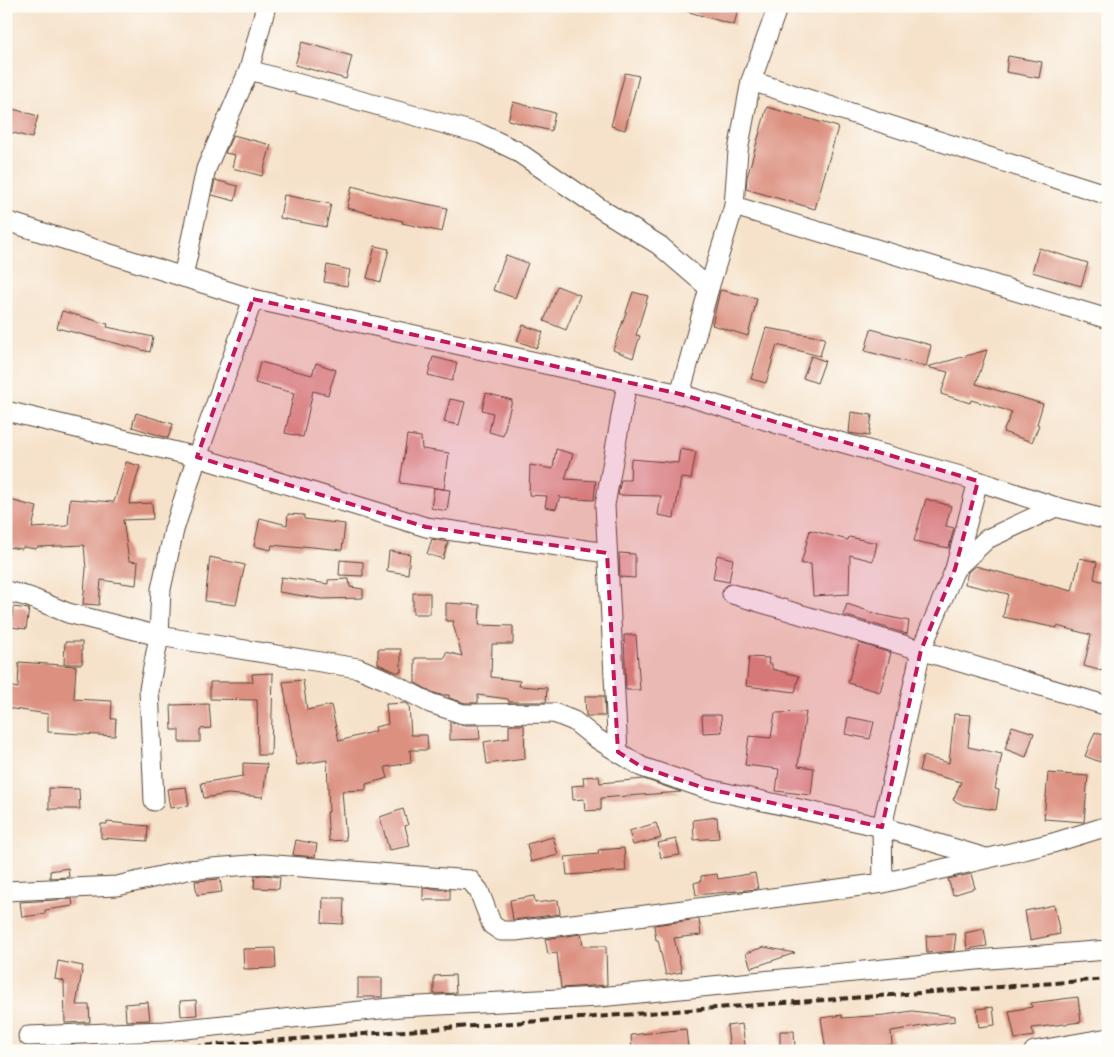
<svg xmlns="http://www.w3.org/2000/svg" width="1114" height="1057" font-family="'Libre Caslon Text',serif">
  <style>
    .building { fill: #dc9080 }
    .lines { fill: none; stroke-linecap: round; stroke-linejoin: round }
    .minor-casing { stroke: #574638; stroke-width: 21 }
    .minor { stroke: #fff; stroke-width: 19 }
    .rail { stroke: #3b2a1e; stroke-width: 4; stroke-dasharray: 8 4; stroke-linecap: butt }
    .marked { fill: #c2185b; fill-opacity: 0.2; stroke: #c2185b; stroke-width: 4; stroke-dasharray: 10 6; stroke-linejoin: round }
  </style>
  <rect width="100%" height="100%" fill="#fdfcf7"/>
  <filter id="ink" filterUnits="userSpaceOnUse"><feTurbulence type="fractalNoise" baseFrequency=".02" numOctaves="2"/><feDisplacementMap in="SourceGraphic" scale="10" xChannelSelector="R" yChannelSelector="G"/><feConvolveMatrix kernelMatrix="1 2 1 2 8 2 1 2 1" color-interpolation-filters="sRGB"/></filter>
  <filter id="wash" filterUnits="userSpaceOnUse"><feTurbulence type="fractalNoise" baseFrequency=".0096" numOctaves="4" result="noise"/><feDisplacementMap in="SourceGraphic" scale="20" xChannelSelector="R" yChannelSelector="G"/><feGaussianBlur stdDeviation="1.12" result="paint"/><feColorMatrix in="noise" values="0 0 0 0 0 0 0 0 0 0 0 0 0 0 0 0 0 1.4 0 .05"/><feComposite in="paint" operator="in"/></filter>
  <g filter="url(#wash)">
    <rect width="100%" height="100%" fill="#f6e2ca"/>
    <g id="blocks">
      <g class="building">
        <polygon points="686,6 739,6 734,25 686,11"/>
        <polygon points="302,42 352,56 346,79 295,65"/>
        <polygon points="1008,56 1042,62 1039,78 1006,72"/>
        <polygon points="625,73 639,76 625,130 611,126"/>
        <polygon points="513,102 555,113 551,131 508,120"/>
        <polygon points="6,107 38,116 32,138 6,131"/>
        <polygon points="767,107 838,127 815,209 746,189 747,177"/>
        <polygon points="233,135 271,145 262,176 232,168 235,155 225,153"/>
        <polygon points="215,180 238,186 235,201 212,195"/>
        <polygon points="352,186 392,197 447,208 442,232 402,223 403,221 347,208"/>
        <polygon points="284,195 331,204 326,227 280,218"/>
        <polygon points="375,246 389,249 381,282 367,278"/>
        <polygon points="1039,248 1088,263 1081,286 1032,272"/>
        <polygon points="506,255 528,263 515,298 493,290"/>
        <polygon points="327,265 350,270 347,286 324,282"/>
        <polygon points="557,286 580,295 566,330 544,321"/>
        <polygon points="720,290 757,298 748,336 712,325"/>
        <polygon points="633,292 648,296 636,335 640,336 633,358 613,350"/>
        <polygon points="62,311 108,324 107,327 153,337 150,352 57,328"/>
        <polygon points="523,325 543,332 537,348 517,341"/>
        <polygon points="766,328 825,338 820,356 777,345 766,383 751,379"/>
        <polygon points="871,329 931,345 926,367 865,351"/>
        <polygon points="987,350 976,384 1043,404 1037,424 1039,425 1032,442 1003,432 1012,412 971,400 970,403 941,394 948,372 927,367"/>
        <polygon points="811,356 825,361 817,383 803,378"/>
        <polygon points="433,357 457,363 452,381 428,375"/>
        <polygon points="260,362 312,375 316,363 336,370 328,395 313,391 303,437 285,433 294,393 255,383"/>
        <polygon points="486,393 512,400 503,436 489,432 493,413 482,410"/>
        <polygon points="450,399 465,402 459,425 444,422"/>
        <polygon points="851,412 872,415 869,436 849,433"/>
        <polygon points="136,413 173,424 168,438 132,427"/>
        <polygon points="407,435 421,437 422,449 449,453 444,489 400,483"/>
        <polygon points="556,449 573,454 565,479 596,481 594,500 560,498 560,496 556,509 545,507 547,496 529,495 530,465 553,469"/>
        <polygon points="680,449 696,452 691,479 681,478 674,518 658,515 661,496 618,495 621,480 630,480 631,459 678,463"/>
        <polygon points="126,462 140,466 129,504 152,503 153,519 123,520 129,561 138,562 136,585 101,580 99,605 83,604 86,569 84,545 37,547 36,549 23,547 22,549 6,547 6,499 37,507 32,528 68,526 70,499 114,502"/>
        <polygon points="434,488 450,490 447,511 431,508"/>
        <polygon points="926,499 951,506 946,526 954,528 949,548 914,541"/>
        <polygon points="288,514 304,515 304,519 345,524 342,550 302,546 302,548 272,545 271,550 254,546 260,518 287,525"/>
        <polygon points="810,530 848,540 849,537 877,543 873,561 850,555 849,594 813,596 811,564 801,564"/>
        <polygon points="432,539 448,542 443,559 427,554"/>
        <polygon points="389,551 410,554 408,574 387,571"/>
        <polygon points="619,553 635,554 635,578 620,577"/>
        <polygon points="717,555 733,559 729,582 713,579"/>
        <polygon points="210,557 245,565 236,605 205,601"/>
        <polygon points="1080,558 1097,562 1094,579 1108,583 1108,647 1102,671 1084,666 1091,635 1057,626 1057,628 1003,617 1008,594 965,584 968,572 975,566 1072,591"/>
        <polygon points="340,560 363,562 363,576 339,575"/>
        <polygon points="281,577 328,584 328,580 349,579 350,587 363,589 363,598 322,599 279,592"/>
        <rect x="413" y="593" width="17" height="21"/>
        <polygon points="446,603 480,605 479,625 513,626 513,644 492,644 491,677 520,681 519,686 547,688 546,702 509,702 508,699 478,695 478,703 465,703 449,698 449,695 441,695 434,693 415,683 415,658 445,658 446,652 462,656 453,624 454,621 446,621"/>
        <polygon points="847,604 880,615 909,621 907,634 843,615"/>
        <polygon points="13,607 29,609 26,629 11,627"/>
        <polygon points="624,635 636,635 640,690 626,690"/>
        <polygon points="65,642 82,642 82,664 64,664"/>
        <polygon points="859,643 891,653 880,692 848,683"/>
        <polygon points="378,649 401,649 401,672 396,672 378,664"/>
        <polygon points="749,657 769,658 768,664 772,664 772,669 799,676 795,692 746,686"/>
        <polygon points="19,662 76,666 74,699 112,701 111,719 116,719 115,736 48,732 48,714 6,708 8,686 18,688"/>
        <polygon points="273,673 271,755 258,755 257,700 210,699 210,682 253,682 252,674"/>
        <polygon points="303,680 307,710 331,705 339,741 376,731 375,727 388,724 386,704 406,703 409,705 411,735 427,735 428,750 410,750 411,763 385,767 388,778 366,784 366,790 342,791 346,840 329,841 327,812 329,812 327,760 297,765 283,682"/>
        <polygon points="585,696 604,696 605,716 586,716"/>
        <polygon points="209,704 211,728 200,729 200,742 179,742 179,730 172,730 171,705"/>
        <polygon points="806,712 798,766 814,768 811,795 776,791 779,769 745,765 749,736 771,738 775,713"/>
        <polygon points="954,714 971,715 968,747 1002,754 995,789 999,790 996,810 963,805 953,800 961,782 919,771 923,756 949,763"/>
        <polygon points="702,715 721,715 722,732 703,733"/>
        <polygon points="848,717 874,722 870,739 845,734"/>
        <polygon points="450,722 463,725 479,725 480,739 450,740"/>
        <polygon points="509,725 524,725 525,759 487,764 484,742 509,738"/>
        <polygon points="1012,726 1034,733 1026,757 1005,749"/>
        <polygon points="1095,732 1108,737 1108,744 1100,762 1085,756"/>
        <polygon points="243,763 267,764 263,797 228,794 204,798 201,783 243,776"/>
        <polygon points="1048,773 1088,776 1084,822 1044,819"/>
        <polygon points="599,776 600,783 644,779 681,792 601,798 601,810 585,811 584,799 573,800 572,786 584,785 583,777"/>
        <polygon points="186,787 189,806 170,808 167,789"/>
        <polygon points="49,788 79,789 80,809 49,809"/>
        <polygon points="403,809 408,825 405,826 410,846 389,850 380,817"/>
        <polygon points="717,817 719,838 694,840 693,820"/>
        <polygon points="107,822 148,826 147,841 101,838 101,824 107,824"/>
        <polygon points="656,823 661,838 633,845 629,831"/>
        <polygon points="553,837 558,855 531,862 527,844"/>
        <polygon points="676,839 680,855 661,858 658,843"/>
        <polygon points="296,840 317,844 315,857 293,855"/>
        <polygon points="624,848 626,871 567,875 565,857 599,854 598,850"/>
        <polygon points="68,868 69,877 50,878 50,871"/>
        <polygon points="755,873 758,889 696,895 694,883 701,881 701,876 717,874 718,879"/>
        <polygon points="971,874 975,888 953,895 948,879"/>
        <polygon points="263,875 280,877 279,889 254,888 255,876"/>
        <polygon points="220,879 222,892 197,895 195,881"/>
        <polygon points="423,888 450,890 450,900 423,900"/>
        <polygon points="534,896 535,903 558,900 560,914 513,920 510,900"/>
        <polygon points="323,898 344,898 343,924 322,923"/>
        <polygon points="72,899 73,906 45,910 45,914 22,917 20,902"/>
        <polygon points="1054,905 1060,934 1030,940 1025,911"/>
        <polygon points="699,919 701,935 674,938 682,972 666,975 658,940 656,940 654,925"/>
        <polygon points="984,929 987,946 967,949 965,933"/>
        <polygon points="581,934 583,946 606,946 607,985 561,988 557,953 548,954 545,939"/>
        <polygon points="956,934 954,951 927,953 926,936"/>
        <polygon points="764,947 795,953 751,968 746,953"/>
        <polygon points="275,948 276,968 244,969 243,949"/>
        <polygon points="58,961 83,966 76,1005 89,1005 90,1022 65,1023 64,981 55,979"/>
        <polygon points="455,975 456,993 434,994 434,976"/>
        <rect x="358" y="978" width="24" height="19"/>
        <polygon points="1078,997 1081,1022 1032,1028 1034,1036 1015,1039 1009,1011 1032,1007 1031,1003"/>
        <polygon points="196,1000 197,1015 181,1016 180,1001"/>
        <polygon points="148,1002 150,1020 126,1021 125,1004"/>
        <polygon points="993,1007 995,1025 979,1027 977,1009"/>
        <polygon points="912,1011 955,1016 955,1021 891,1031 892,1045 860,1046 826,1051 821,1018 842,1015 842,1018 885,1015"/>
        <polygon points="742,1024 746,1051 730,1051 727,1026"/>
        <polygon points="686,1029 688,1048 657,1051 632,1051 631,1035"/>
        <polygon points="780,1031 794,1031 795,1049 780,1049"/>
      </g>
    </g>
  </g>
  <g filter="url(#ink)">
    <use href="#blocks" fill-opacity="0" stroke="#574638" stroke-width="1"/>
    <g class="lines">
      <defs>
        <g id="minor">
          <polyline points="249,70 481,134 515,150 604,211 659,245 709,288"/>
          <polyline points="751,81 1108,195"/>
          <polyline points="734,206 1108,319"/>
          <polyline points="6,221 253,299 680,394 801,431 978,481 1056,507 1108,520"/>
          <polyline points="183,277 206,169 249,70 266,6"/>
          <polyline points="680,394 709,288 734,206 738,151 751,81 778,6"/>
          <polyline points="6,411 197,457 426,527 607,553"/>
          <polyline points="955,569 987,539 1056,507"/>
          <polyline points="6,591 29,597 68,613 159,636 358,668 384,679 430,703 463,714 554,713 574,721 594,737 642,767 704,788 882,827 986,858"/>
          <polyline points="732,594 1108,706"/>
          <polyline points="618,752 605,505 627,383"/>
          <polyline points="154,801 149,689 159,636 161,589 174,530 197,457 253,299"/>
          <polyline points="883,883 882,827 921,650 955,569 978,481"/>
          <polyline points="6,891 117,886 187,870 263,864 470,880 479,891 492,925 501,931 515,931 646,915 883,883 1053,843 1108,826"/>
          <polyline points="28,1036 165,1031 400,1007 599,997 976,960 1108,950"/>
          <polyline points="1034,1051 1108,1038"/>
        </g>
      </defs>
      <use href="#minor" class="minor-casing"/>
      <use href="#minor" class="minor"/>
      <polyline class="rail" points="134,1051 1108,979"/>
    </g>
  </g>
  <path class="marked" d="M 253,299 L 680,394 L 978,481 L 955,569 L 921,650 L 882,827 L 704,788 L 642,767 L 618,752 L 607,553 L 426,527 L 197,457 Z"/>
  <rect width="1114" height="1057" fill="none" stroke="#fdfcf7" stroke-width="25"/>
</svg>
